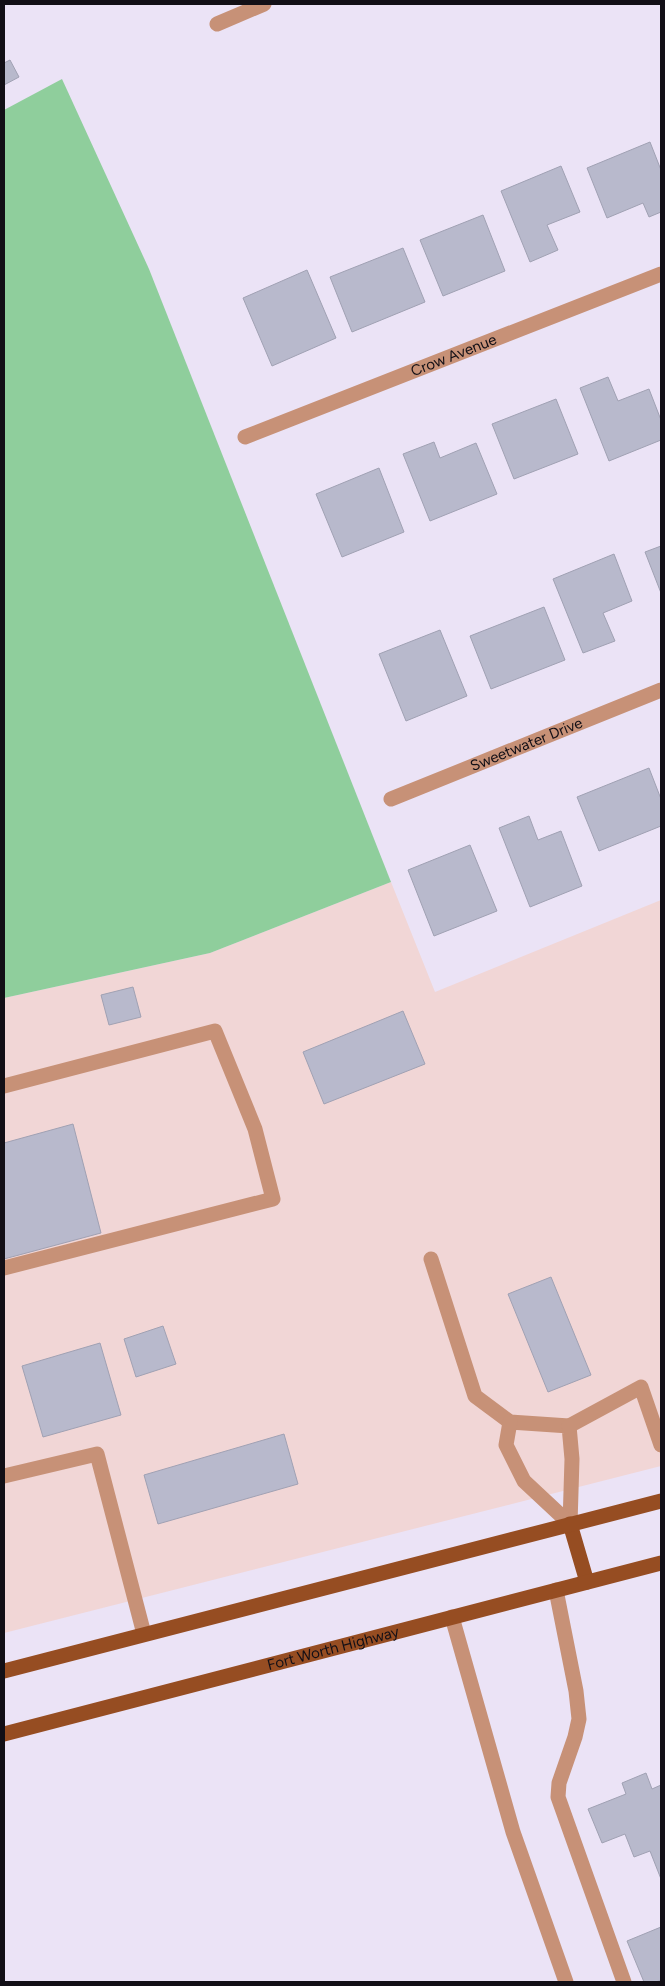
<svg xmlns="http://www.w3.org/2000/svg" width="665" height="1986" font-family="Figtree,sans-serif">
  <style>
    .commercial { fill: #f1d6d6 }
    .green { fill: #8fce9c }
    .building { fill: #b8b9cc; stroke: #a0a1b3 }
    .lines { fill: none; stroke-linecap: round; stroke-linejoin: round }
    .minor { stroke: #c79177; stroke-width: 15 }
    .major { stroke: #964d22; stroke-width: 15 }
    .labels { text-anchor: middle; stroke-width: 4.5; stroke-linejoin: round; paint-order: stroke }
    .street-label { font-size: 15px; fill: #120f16; stroke: #f7f2fe }
  </style>
  <rect width="100%" height="100%" fill="#ebe3f6"/>
  <polygon class="commercial" points="391,882 435,992 661,900 661,1466 4,1633 4,998 210,953"/>
  <polygon class="green" points="62,79 149,269 391,882 210,953 4,998 4,110"/>
  <g class="building">
    <polygon points="10,60 19,77 4,85 4,63"/>
    <polygon points="650,142 661,170 661,212 649,217 643,203 607,218 587,168"/>
    <polygon points="561,166 580,212 547,225 558,250 530,262 501,191"/>
    <polygon points="483,215 505,271 443,296 420,240"/>
    <polygon points="403,248 425,302 352,332 330,277"/>
    <polygon points="307,270 336,338 272,366 243,298"/>
    <polygon points="608,377 618,401 649,389 661,420 661,440 609,461 580,388"/>
    <polygon points="556,399 578,454 514,479 492,424"/>
    <polygon points="434,442 440,458 476,443 497,494 430,521 403,454"/>
    <polygon points="379,468 404,532 342,557 316,494"/>
    <polygon points="661,546 661,593 645,552"/>
    <polygon points="614,554 632,601 603,613 615,641 583,653 553,579"/>
    <polygon points="544,607 565,660 491,689 470,636"/>
    <polygon points="440,630 467,696 406,721 379,654"/>
    <polygon points="649,768 661,799 661,826 599,851 577,797"/>
    <polygon points="529,816 538,840 561,831 582,886 530,907 499,828"/>
    <polygon points="470,845 497,911 434,936 408,870"/>
    <polygon points="133,987 141,1017 109,1025 101,995"/>
    <polygon points="403,1011 425,1064 324,1104 303,1052"/>
    <polygon points="73,1124 101,1233 4,1259 4,1143"/>
    <polygon points="551,1277 591,1375 548,1392 508,1294"/>
    <polygon points="163,1326 176,1364 136,1377 124,1339"/>
    <polygon points="100,1343 121,1415 43,1437 22,1366"/>
    <polygon points="284,1434 298,1484 158,1524 144,1475"/>
    <polygon points="646,1773 652,1789 661,1785 661,1879 650,1851 634,1857 625,1834 602,1843 588,1809 626,1794 622,1783"/>
    <polygon points="661,1927 661,1980 656,1982 644,1982 627,1941"/>
  </g>
  <g class="lines">
    <g class="minor">
      <polyline points="217,24 264,4"/>
      <path id="s1" d="M 245,437 L 661,274"/>
      <path id="s2" d="M 391,799 L 661,690"/>
      <polyline points="4,1086 215,1031 255,1129 273,1199 4,1268"/>
      <polyline points="431,1259 475,1396 510,1422 569,1426 572,1459 570,1524"/>
      <polyline points="510,1422 506,1445 524,1481 570,1524"/>
      <polyline points="569,1426 641,1387 661,1445"/>
      <polyline points="4,1476 97,1454 144,1634"/>
      <polyline points="556,1590 576,1691 579,1719 575,1737 559,1783 558,1797 624,1982"/>
      <polyline points="452,1617 513,1832 566,1982"/>
    </g>
    <g class="major">
      <polyline points="570,1524 587,1582"/>
      <polyline points="4,1671 661,1501"/>
      <path id="s3" d="M 4,1734 L 661,1563"/>
    </g>
  </g>
  <g class="labels">
    <g class="street-label">
      <text dy="5" stroke="none"><textPath href="#s1" startOffset="224">Crow Avenue</textPath></text>
      <text dy="5" stroke="none"><textPath href="#s2" startOffset="146">Sweetwater Drive</textPath></text>
      <text dy="5" stroke="none"><textPath href="#s3" startOffset="340">Fort Worth Highway</textPath></text>
    </g>
  </g>
  <rect width="665" height="1986" fill="none" stroke="#120f16" stroke-width="10"/>
</svg>
